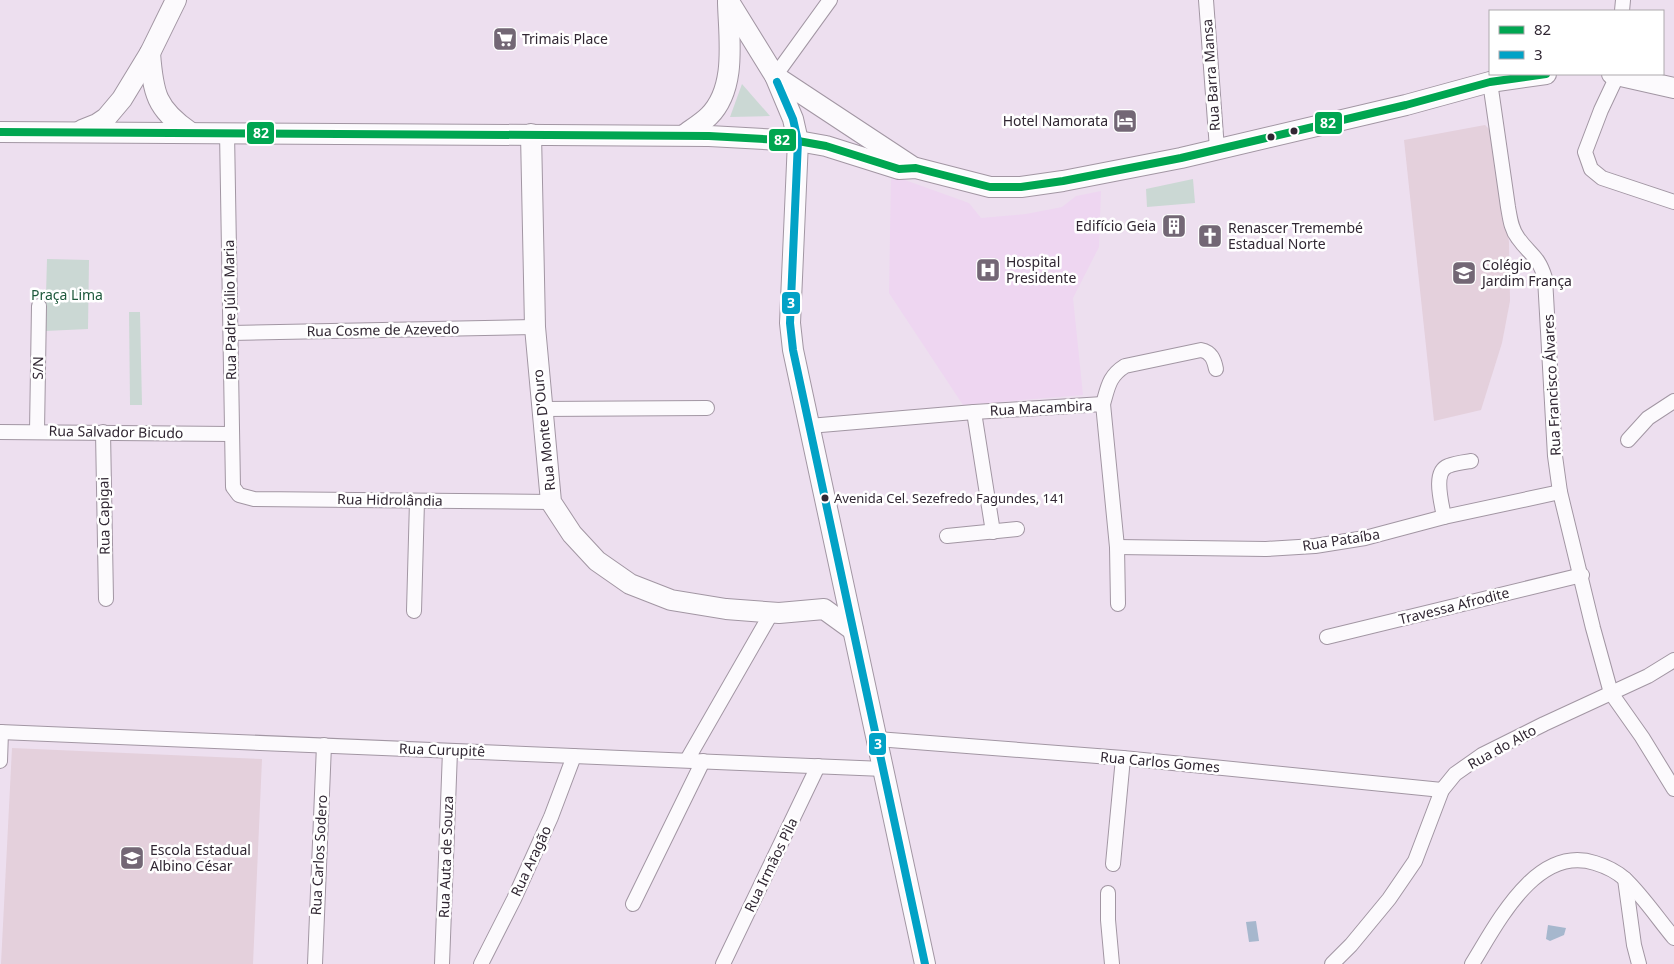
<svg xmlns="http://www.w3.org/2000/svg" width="1674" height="964" font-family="'Noto Sans',sans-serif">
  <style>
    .built { fill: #eed6f1 }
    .education { fill: #e4d0dc }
    .green { fill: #cbd8d4 }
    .water { fill: #a6b7cd }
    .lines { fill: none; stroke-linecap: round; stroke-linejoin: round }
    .street-casing { stroke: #a296a3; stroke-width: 16 }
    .secondary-casing { stroke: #a296a3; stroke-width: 22 }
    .street { stroke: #fcfafd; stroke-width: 14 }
    .secondary { stroke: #fcfafd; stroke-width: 20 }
    .bus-1-casing { stroke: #fff; stroke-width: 11 }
    .bus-2-casing { stroke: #fff; stroke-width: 11 }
    .bus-1 { stroke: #00a651; stroke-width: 8 }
    .bus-2 { stroke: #02a2c6; stroke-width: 8 }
    .bus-dot { fill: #312733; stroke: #fff; stroke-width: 2 }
    .labels { text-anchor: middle; stroke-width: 5; stroke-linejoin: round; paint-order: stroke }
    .bus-label { font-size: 13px; fill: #312733; stroke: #fff; text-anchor: start }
    .poi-label { font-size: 14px; fill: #312733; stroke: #fff; text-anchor: start }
    .street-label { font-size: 14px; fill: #312733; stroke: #fff }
    .park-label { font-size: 14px; fill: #1e593c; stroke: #fff }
    .line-badge { stroke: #fff; stroke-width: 2 }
    .badge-label { font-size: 14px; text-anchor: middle; font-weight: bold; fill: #fff }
  </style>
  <rect width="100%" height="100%" fill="#eddfef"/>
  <polygon class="built" points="891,175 969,203 981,218 1026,214 1062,207 1076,196 1101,191 1099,247 1073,298 1083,395 963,405 889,293"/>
  <g class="education">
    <polygon points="1485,125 1490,130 1509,242 1510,301 1502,343 1481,410 1434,421 1404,140"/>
    <polygon points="12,748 262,759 253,964 1,964"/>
  </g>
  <g class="green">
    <polygon points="742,84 770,116 730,117"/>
    <polygon points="1193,179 1195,203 1147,207 1146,189"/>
    <polygon points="47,259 89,260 88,329 45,331"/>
    <polygon points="129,312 140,312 142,405 130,405"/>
  </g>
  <g class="water">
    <polygon points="1256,921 1259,941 1249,942 1246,922"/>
    <polygon points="1548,925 1566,928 1564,935 1550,941 1546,939"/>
  </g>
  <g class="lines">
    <defs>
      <g id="street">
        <polyline points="1206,0 1217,149"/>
        <polyline points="1622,11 1623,0"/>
        <polyline points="1618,74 1601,110 1585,152 1591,169 1602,178 1674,202"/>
        <polyline points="775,76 830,0"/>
        <path d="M 1490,82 L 1508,207 C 1510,218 1511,229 1518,238 C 1530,255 1538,255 1545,278 L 1555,456 L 1560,492 L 1593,628 L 1611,693 L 1642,737 L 1674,789"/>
        <polyline points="227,132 233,487 239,495 254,499 551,502"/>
        <polyline points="231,333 535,327"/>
        <path d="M 1103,404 C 1108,387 1109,376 1125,366 L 1201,350 C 1211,352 1214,359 1216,369"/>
        <polyline points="541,409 707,408"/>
        <polyline points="974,412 993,532"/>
        <polyline points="809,426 974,412 1103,404 1117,547 1118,604"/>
        <polyline points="37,431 39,306"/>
        <polyline points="0,432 231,434"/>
        <polyline points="103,432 106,599"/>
        <polyline points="1628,440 1648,418 1674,401"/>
        <path d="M 1444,517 C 1442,504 1432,472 1448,466 C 1455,463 1464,462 1471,461"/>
        <polyline points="947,536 1017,529"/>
        <polyline points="1117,547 1266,549 1315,546 1365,538 1444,517 1560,492"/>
        <polyline points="414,611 417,501"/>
        <polyline points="1327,637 1582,575"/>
        <polyline points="0,732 884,769"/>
        <polyline points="877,739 1123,758 1442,790"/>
        <polyline points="687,760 772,612"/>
        <polyline points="0,761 1,732"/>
        <polyline points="1113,864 1123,758"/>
        <polyline points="1625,879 1634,945 1639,964"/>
        <polyline points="1108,893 1108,920 1112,964"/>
        <polyline points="633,904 703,761"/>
        <polyline points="315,964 324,745"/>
        <polyline points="442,964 450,751"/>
        <polyline points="481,964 514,899 551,817 574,756"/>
        <polyline points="723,964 818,766"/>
        <polyline points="1332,964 1351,945 1389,899 1415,861 1442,790 1455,774 1482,755 1544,724 1648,676 1674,660"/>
        <path d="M 1472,964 C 1497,924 1536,844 1595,863 C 1605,866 1617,872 1625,879 C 1642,895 1659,920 1674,938"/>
      </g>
      <g id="secondary">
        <polyline points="728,0 775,76 913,167"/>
        <path d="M 150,53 C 153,93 156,109 190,132"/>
        <polyline points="1612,74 1674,88"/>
        <polyline points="775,76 793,119 798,141 790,323 793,350 925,964"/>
        <polyline points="82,130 97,124 106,118 122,99 150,53 176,0"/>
        <polyline points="0,132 709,136 798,141 826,146 899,169 916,168 990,187 1021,187 1063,181 1181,158 1406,105 1490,82 1546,74"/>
        <polyline points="531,134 535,327 551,502 572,534 597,561 630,584 671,600 726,609 779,613 824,609 853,630"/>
        <path d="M 684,135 C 692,129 702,123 709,116 C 737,88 729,39 728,3"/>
      </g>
    </defs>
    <use href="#street" class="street-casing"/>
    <use href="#secondary" class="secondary-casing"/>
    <use href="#street" class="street"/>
    <use href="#secondary" class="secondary"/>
    <defs>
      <polyline id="bus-1" points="0,132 709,136 798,141 826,146 899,169 916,168 990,187 1021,187 1063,181 1181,158 1406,105 1490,82 1546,74"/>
      <polyline id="bus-2" points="777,82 793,119 798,141 790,323 793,350 925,964"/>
    </defs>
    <use href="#bus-1" class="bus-1-casing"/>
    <use href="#bus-2" class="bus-2-casing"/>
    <use href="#bus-1" class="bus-1"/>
    <use href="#bus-2" class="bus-2"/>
  </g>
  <defs>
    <symbol id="supermarket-square" viewBox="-11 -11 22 22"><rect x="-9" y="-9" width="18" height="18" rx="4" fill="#736775" stroke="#fff"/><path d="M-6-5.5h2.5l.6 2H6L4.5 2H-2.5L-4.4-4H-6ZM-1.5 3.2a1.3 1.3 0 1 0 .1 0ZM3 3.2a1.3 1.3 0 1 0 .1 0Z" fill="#fff"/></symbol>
    <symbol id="hotel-square" viewBox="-11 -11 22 22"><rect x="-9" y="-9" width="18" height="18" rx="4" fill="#736775" stroke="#fff"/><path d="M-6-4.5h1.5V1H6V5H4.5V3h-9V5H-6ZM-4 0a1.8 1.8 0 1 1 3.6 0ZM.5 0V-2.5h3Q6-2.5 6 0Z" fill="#fff"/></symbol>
    <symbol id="building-square" viewBox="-11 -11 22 22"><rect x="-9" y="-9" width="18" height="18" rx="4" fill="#736775" stroke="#fff"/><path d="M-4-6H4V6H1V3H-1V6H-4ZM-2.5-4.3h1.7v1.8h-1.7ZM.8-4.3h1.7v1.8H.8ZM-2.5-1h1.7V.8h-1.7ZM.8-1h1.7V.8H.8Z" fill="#fff"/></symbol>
    <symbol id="church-square" viewBox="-11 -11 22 22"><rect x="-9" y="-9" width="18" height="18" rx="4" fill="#736775" stroke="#fff"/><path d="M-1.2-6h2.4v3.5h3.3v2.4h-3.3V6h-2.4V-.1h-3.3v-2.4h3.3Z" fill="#fff"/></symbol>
    <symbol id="hospital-square" viewBox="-11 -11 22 22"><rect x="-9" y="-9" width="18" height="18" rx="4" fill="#736775" stroke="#fff"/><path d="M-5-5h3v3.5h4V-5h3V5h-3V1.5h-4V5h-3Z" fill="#fff"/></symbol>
    <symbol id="school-square" viewBox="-11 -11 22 22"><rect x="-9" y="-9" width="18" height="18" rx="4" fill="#736775" stroke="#fff"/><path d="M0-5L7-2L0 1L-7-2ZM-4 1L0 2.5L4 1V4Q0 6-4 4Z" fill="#fff"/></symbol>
  </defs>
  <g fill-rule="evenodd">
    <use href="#supermarket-square" x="491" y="25" width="28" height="28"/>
    <use href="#hotel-square" x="1111" y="107" width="28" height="28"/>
    <use href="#building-square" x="1160" y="212" width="28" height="28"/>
    <use href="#church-square" x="1196" y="222" width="28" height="28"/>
    <use href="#hospital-square" x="974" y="256" width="28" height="28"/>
    <use href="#school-square" x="1450" y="259" width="28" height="28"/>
    <use href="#school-square" x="118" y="844" width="28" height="28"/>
  </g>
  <g class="bus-dot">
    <circle cx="1294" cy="131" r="4.5"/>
    <circle cx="1271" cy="137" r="4.5"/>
    <circle cx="825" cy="498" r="4.5"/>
  </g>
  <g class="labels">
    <g class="bus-label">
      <text x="834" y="503">Avenida Cel. Sezefredo Fagundes, 141</text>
    </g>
    <g class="poi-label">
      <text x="522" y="44">Trimais Place</text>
      <text x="1108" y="126" text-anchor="end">Hotel Namorata</text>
      <text x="1156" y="231" text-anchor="end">Edifício Geia</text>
      <text x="1228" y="233">Renascer Tremembé<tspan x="1228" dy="16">Estadual Norte</tspan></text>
      <text x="1006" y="267">Hospital<tspan x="1006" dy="16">Presidente</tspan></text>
      <text x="1482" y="270">Colégio<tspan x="1482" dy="16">Jardim França</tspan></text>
      <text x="150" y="855">Escola Estadual<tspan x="150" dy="16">Albino César</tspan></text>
    </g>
    <g class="street-label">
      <text transform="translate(1211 75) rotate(-94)" y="5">Rua Barra Mansa</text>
      <text transform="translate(230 310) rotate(-91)" y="5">Rua Padre Júlio Maria</text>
      <text transform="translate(383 330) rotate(-1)" y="5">Rua Cosme de Azevedo</text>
      <text transform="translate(38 368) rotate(-89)" y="5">S/N</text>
      <text transform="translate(1552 385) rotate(-93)" y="5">Rua Francisco Álvares</text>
      <text transform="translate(1041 408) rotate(-3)" y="5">Rua Macambira</text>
      <text transform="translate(544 430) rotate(-96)" y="5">Rua Monte D'Ouro</text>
      <text transform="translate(116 432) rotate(1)" y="5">Rua Salvador Bicudo</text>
      <text transform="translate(390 500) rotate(1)" y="5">Rua Hidrolândia</text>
      <text transform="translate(104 516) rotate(-91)" y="5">Rua Capigai</text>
      <text transform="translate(1341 540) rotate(-9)" y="5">Rua Pataíba</text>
      <text transform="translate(1454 606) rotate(-14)" y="5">Travessa Afrodite</text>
      <text transform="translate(1502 747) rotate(-29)" y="5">Rua do Alto</text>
      <text transform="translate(442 750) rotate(2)" y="5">Rua Curupitê</text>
      <text transform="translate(1160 762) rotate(5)" y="5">Rua Carlos Gomes</text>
      <text transform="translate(319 855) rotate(-87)" y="5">Rua Carlos Sodero</text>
      <text transform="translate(446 857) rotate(-88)" y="5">Rua Auta de Souza</text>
      <text transform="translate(531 861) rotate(-65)" y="5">Rua Aragão</text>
      <text transform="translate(771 865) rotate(-64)" y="5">Rua Irmãos Pìla</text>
    </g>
    <g class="park-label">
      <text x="67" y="300">Praça Lima</text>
    </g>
  </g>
  <g class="line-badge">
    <rect x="1314" y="111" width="29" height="24" rx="5" fill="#00a651"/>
    <rect x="246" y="121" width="29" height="24" rx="5" fill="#00a651"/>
    <rect x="768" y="128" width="29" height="24" rx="5" fill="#00a651"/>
    <rect x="781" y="291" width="20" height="24" rx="5" fill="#02a2c6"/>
    <rect x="868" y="732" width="19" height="24" rx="5" fill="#02a2c6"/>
  </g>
  <g class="badge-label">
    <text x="1328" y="128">82</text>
    <text x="261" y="138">82</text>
    <text x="782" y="145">82</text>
    <text x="791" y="308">3</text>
    <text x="878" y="749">3</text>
  </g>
  <rect x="1489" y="10" width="175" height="65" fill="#ffffff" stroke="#ada9ad"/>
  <rect x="1499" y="26" width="25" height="8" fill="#00a651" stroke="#ada9ad"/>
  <text x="1534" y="35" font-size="15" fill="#312733">82</text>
  <rect x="1499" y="51" width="25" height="8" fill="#02a2c6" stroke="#ada9ad"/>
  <text x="1534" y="60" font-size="15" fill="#312733">3</text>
</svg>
